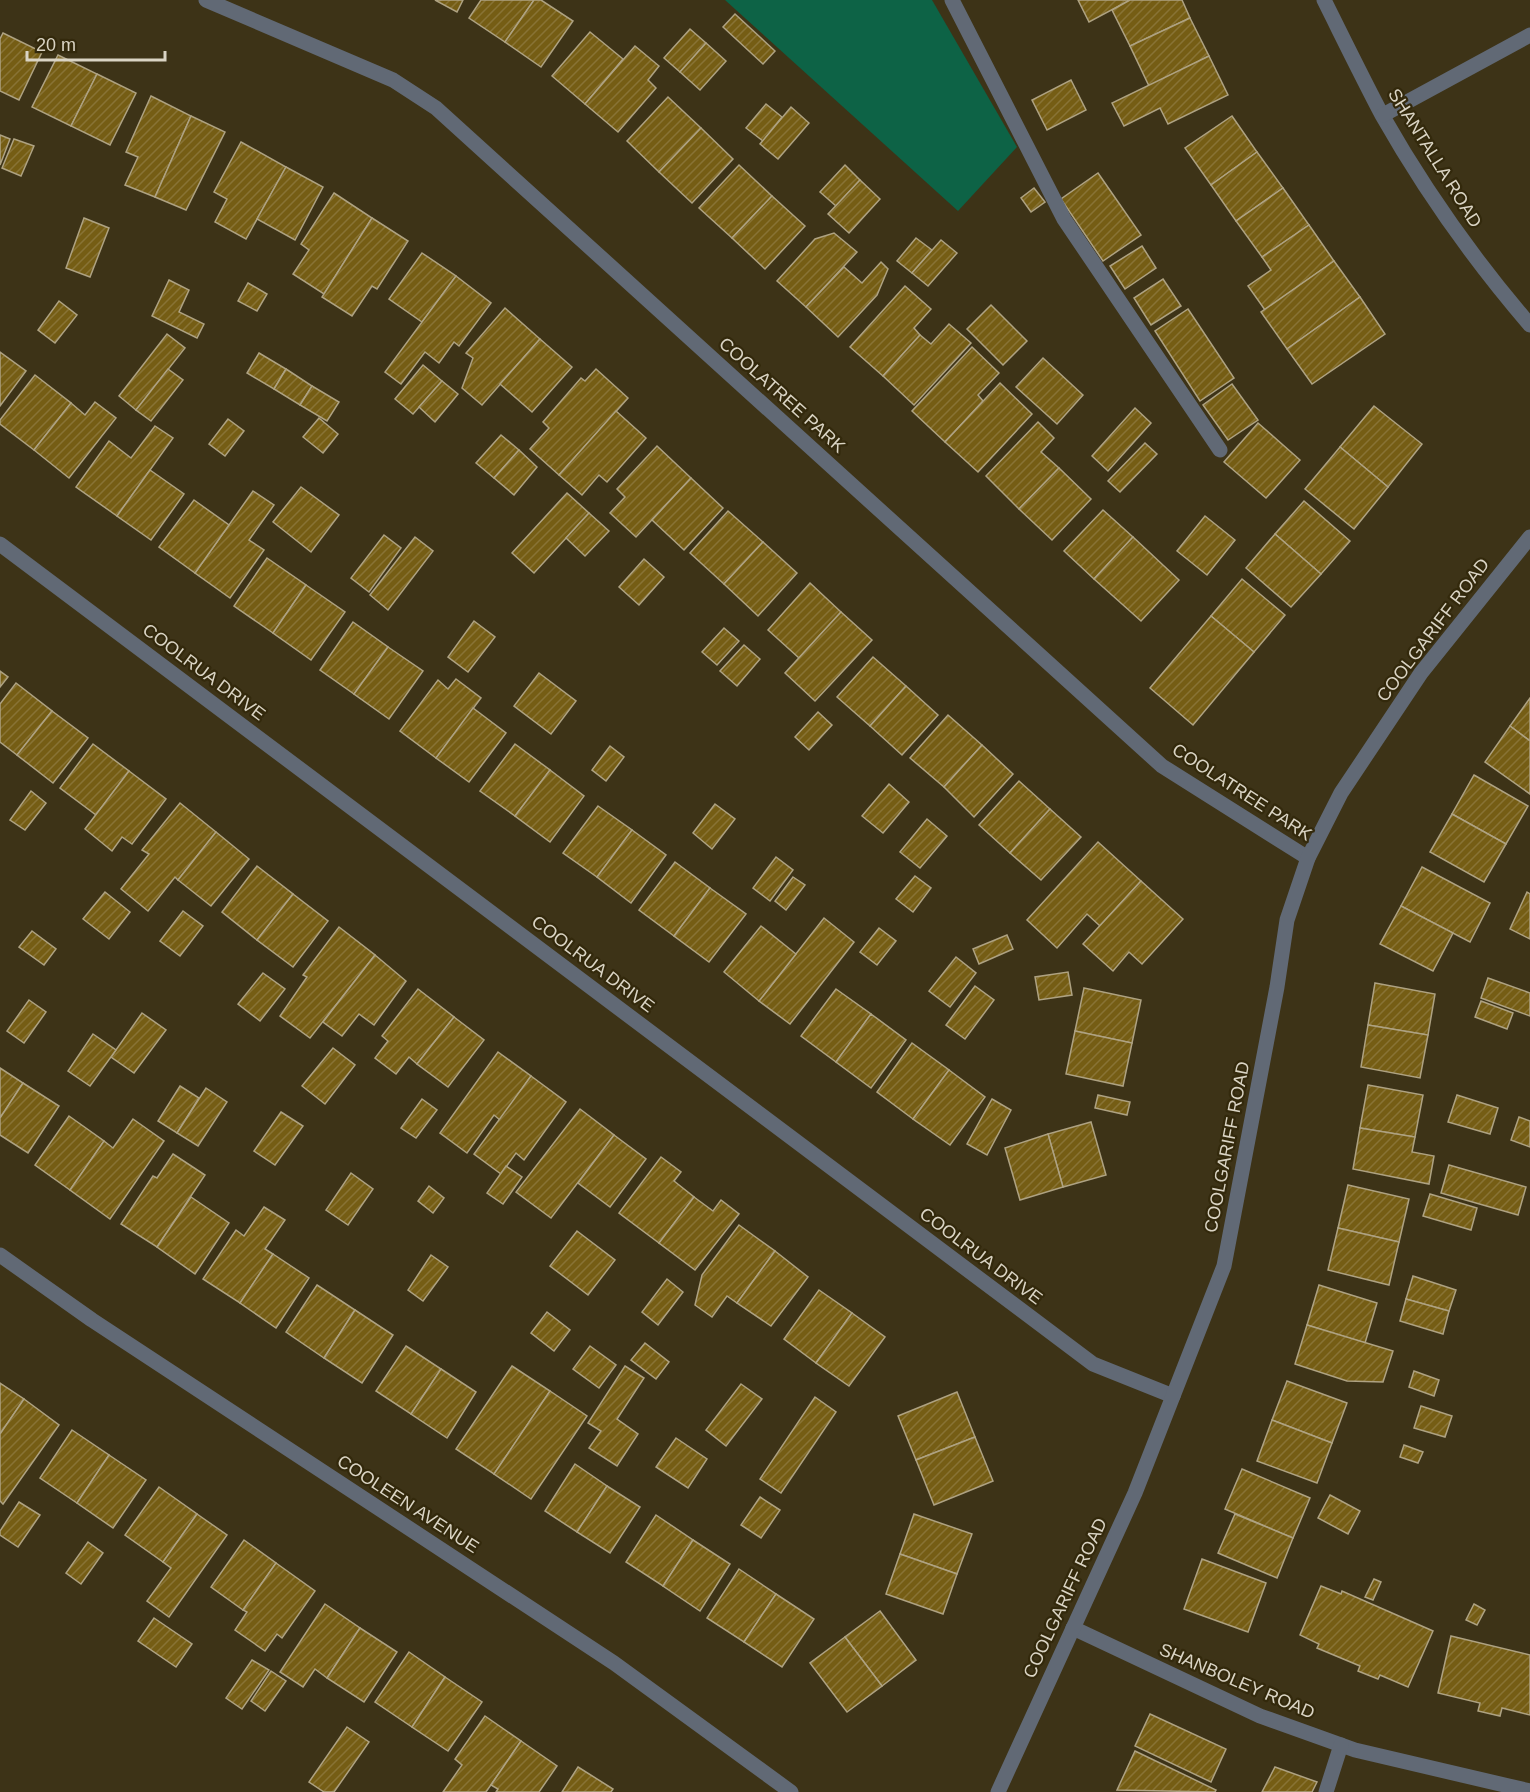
<svg xmlns="http://www.w3.org/2000/svg" width="1530" height="1792" font-family="Helvetica,sans-serif">
  <style>
    .grass { fill: #0d6346 }
    .building { fill: url(#building-hatch); stroke: #aea282; stroke-width: 1.5 }
    .lines { fill: none; stroke-linecap: round; stroke-linejoin: round }
    .minor { stroke: #616975; stroke-width: 15 }
    .labels { text-anchor: middle; stroke-width: 4.5; stroke-linejoin: round; paint-order: stroke }
    .street-label { font-size: 18px; fill: #dad4c4; stroke: #33290c }
  </style>
  <defs>
    <pattern id="building-hatch" width="6" height="6" patternUnits="userSpaceOnUse" patternTransform="scale(1.5)"><rect width="6" height="6" fill="#755d14"/><path d="M-1 1l2-2M0 6l6-6M5 7l2-2" fill="none" stroke="#887335"/></pattern>
  </defs>
  <rect width="100%" height="100%" fill="#3d3317"/>
  <polygon class="grass" points="725,0 932,0 1017,147 958,211"/>
  <g class="building">
    <polygon points="435,0 463,0 457,12"/>
    <polygon points="481,0 534,0 505,42 469,18"/>
    <polygon points="534,0 541,0 573,21 541,67 505,42"/>
    <polygon points="1078,0 1130,0 1089,22"/>
    <polygon points="1130,0 1182,0 1190,18 1130,46 1112,10"/>
    <polygon points="735,14 775,51 763,64 723,27"/>
    <polygon points="1190,18 1209,56 1149,86 1130,46"/>
    <polygon points="690,29 706,43 680,72 664,58"/>
    <polygon points="590,32 623,59 585,104 552,76"/>
    <polygon points="3,33 42,52 19,100 0,91 0,39"/>
    <polygon points="706,43 726,61 700,90 680,72"/>
    <polygon points="635,46 659,66 648,80 656,88 618,132 585,104"/>
    <polygon points="58,55 97,74 71,126 32,107"/>
    <polygon points="1209,56 1228,95 1168,124 1160,108 1124,126 1112,103"/>
    <polygon points="97,74 136,93 110,145 71,126"/>
    <polygon points="1071,80 1086,110 1047,130 1032,100"/>
    <polygon points="151,96 191,116 155,197 125,185 138,157 126,152"/>
    <polygon points="668,97 701,128 659,172 627,141"/>
    <polygon points="766,104 782,117 763,141 746,128"/>
    <polygon points="791,107 809,123 778,159 760,144"/>
    <polygon points="191,116 225,132 186,210 155,197"/>
    <polygon points="1232,116 1257,152 1211,185 1185,148"/>
    <polygon points="701,128 733,159 692,203 659,172"/>
    <polygon points="0,135 10,139 0,165"/>
    <polygon points="14,139 34,146 21,176 2,168"/>
    <polygon points="241,142 286,167 246,239 215,222 227,199 214,192"/>
    <polygon points="1257,152 1283,188 1236,221 1211,185"/>
    <polygon points="739,165 772,196 732,238 699,208"/>
    <polygon points="845,165 860,180 836,206 820,192"/>
    <polygon points="286,167 323,187 295,240 257,219"/>
    <polygon points="1098,173 1141,235 1103,261 1061,199"/>
    <polygon points="860,180 880,199 849,233 828,214"/>
    <polygon points="1034,188 1045,202 1031,212 1021,198"/>
    <polygon points="1283,188 1309,225 1262,257 1236,221"/>
    <polygon points="334,193 372,218 324,294 293,274 309,250 301,244"/>
    <polygon points="772,196 805,226 765,269 732,238"/>
    <polygon points="84,218 109,228 90,277 66,268"/>
    <polygon points="372,218 408,241 377,289 372,286 352,316 322,297"/>
    <polygon points="1309,225 1334,261 1265,310 1248,286 1271,270 1262,257"/>
    <polygon points="834,233 857,252 806,307 777,281 815,239"/>
    <polygon points="916,238 932,250 912,273 897,261"/>
    <polygon points="941,240 957,253 928,286 912,273"/>
    <polygon points="1142,246 1156,268 1125,289 1110,266"/>
    <polygon points="422,253 456,276 422,322 389,299"/>
    <polygon points="1334,261 1360,297 1287,349 1261,312"/>
    <polygon points="881,262 888,269 877,295 838,337 806,307 844,267 862,283"/>
    <polygon points="456,276 491,303 459,346 454,342 439,363 425,352 401,384 385,372"/>
    <polygon points="1163,279 1181,306 1151,325 1134,298"/>
    <polygon points="169,280 189,290 179,312 204,324 197,338 152,316"/>
    <polygon points="248,283 267,294 257,311 238,301"/>
    <polygon points="905,286 931,309 914,328 920,335 883,376 850,347"/>
    <polygon points="1360,297 1385,334 1312,384 1287,349"/>
    <polygon points="59,301 77,315 55,343 38,330"/>
    <polygon points="991,305 1027,341 1003,365 967,329"/>
    <polygon points="505,308 540,339 482,405 462,388 473,358 466,353"/>
    <polygon points="1188,309 1234,378 1200,401 1155,331"/>
    <polygon points="949,324 971,343 914,405 883,376 920,335 931,344"/>
    <polygon points="167,334 185,348 136,410 119,396"/>
    <polygon points="540,339 572,367 532,412 500,384"/>
    <polygon points="972,347 999,373 978,395 983,401 945,442 912,411"/>
    <polygon points="0,352 26,371 0,406"/>
    <polygon points="259,353 286,369 274,389 247,373"/>
    <polygon points="1043,358 1083,395 1057,424 1016,387"/>
    <polygon points="423,365 442,381 413,414 395,399"/>
    <polygon points="168,369 183,380 151,421 136,410"/>
    <polygon points="286,369 312,386 300,405 274,389"/>
    <polygon points="596,369 628,398 559,475 530,449 549,428 543,422 581,378 585,381"/>
    <polygon points="35,375 71,403 34,450 0,424 0,420"/>
    <polygon points="442,381 458,394 435,422 419,407"/>
    <polygon points="1000,383 1032,414 978,472 945,442"/>
    <polygon points="1232,384 1258,420 1228,440 1203,405"/>
    <polygon points="312,386 339,402 327,421 300,405"/>
    <polygon points="95,402 116,418 69,478 34,450 71,403 85,415"/>
    <polygon points="1374,406 1422,444 1388,487 1340,447"/>
    <polygon points="1135,408 1151,423 1108,471 1092,456"/>
    <polygon points="616,411 646,438 607,482 599,475 582,495 559,475"/>
    <polygon points="319,418 338,434 323,453 303,437"/>
    <polygon points="228,419 244,431 225,456 209,444"/>
    <polygon points="1038,422 1054,438 1041,452 1059,468 1019,509 986,476"/>
    <polygon points="1258,423 1300,460 1266,498 1224,462"/>
    <polygon points="155,426 173,438 117,516 76,487 109,441 131,458"/>
    <polygon points="501,435 519,450 494,478 476,463"/>
    <polygon points="1145,443 1157,454 1120,492 1108,481"/>
    <polygon points="657,446 691,478 636,537 610,513 625,497 617,489"/>
    <polygon points="1340,447 1388,487 1354,529 1305,489"/>
    <polygon points="519,450 537,467 514,495 494,478"/>
    <polygon points="1059,468 1091,499 1052,540 1019,509"/>
    <polygon points="150,470 184,494 151,540 117,516"/>
    <polygon points="691,478 723,508 684,550 652,520"/>
    <polygon points="301,487 339,515 311,552 273,522"/>
    <polygon points="253,491 274,505 249,540 264,550 230,598 195,573"/>
    <polygon points="567,493 589,513 534,573 512,553"/>
    <polygon points="194,500 229,525 195,573 159,547"/>
    <polygon points="1304,501 1350,541 1321,574 1275,534"/>
    <polygon points="1103,510 1133,537 1094,579 1064,551"/>
    <polygon points="728,511 763,542 724,584 690,553"/>
    <polygon points="589,513 609,531 585,556 566,538"/>
    <polygon points="1205,516 1235,540 1207,575 1177,551"/>
    <polygon points="1275,534 1321,574 1291,607 1246,568"/>
    <polygon points="384,535 401,548 369,592 351,578"/>
    <polygon points="415,537 433,551 388,610 370,595"/>
    <polygon points="1133,537 1179,580 1141,621 1094,579"/>
    <polygon points="763,542 797,573 758,616 724,584"/>
    <polygon points="267,558 306,585 273,633 234,606"/>
    <polygon points="644,559 664,577 639,605 619,587"/>
    <polygon points="1242,579 1285,615 1254,652 1211,616"/>
    <polygon points="810,583 841,612 799,658 768,630"/>
    <polygon points="306,585 345,612 311,660 273,633"/>
    <polygon points="841,612 872,640 815,701 785,673"/>
    <polygon points="1211,616 1254,652 1193,725 1150,688"/>
    <polygon points="474,621 495,637 468,672 448,657"/>
    <polygon points="353,622 388,647 354,694 320,670"/>
    <polygon points="724,628 739,641 717,665 702,652"/>
    <polygon points="744,645 760,659 737,686 720,671"/>
    <polygon points="388,647 423,671 389,719 354,694"/>
    <polygon points="873,657 906,686 870,726 837,697"/>
    <polygon points="0,671 8,677 0,687"/>
    <polygon points="539,673 576,701 551,734 514,706"/>
    <polygon points="456,679 481,698 436,758 400,731 438,680 448,689"/>
    <polygon points="16,683 52,711 17,755 0,742 0,704"/>
    <polygon points="906,686 938,715 902,755 870,726"/>
    <polygon points="1530,698 1530,741 1510,726"/>
    <polygon points="473,708 506,733 469,782 436,758"/>
    <polygon points="52,711 88,738 53,783 17,755"/>
    <polygon points="818,712 832,725 809,750 795,737"/>
    <polygon points="948,715 982,745 944,787 910,758"/>
    <polygon points="1510,726 1530,741 1530,794 1485,762"/>
    <polygon points="93,744 129,771 96,815 60,788"/>
    <polygon points="515,744 550,770 515,816 480,791"/>
    <polygon points="982,745 1013,774 974,817 944,787"/>
    <polygon points="610,746 624,757 606,781 592,770"/>
    <polygon points="550,770 584,796 550,842 515,816"/>
    <polygon points="129,771 166,799 132,844 122,837 112,851 85,829"/>
    <polygon points="1474,775 1528,806 1506,844 1452,814"/>
    <polygon points="1019,781 1050,809 1010,853 979,825"/>
    <polygon points="889,784 909,802 883,833 862,816"/>
    <polygon points="31,791 46,803 25,830 10,820"/>
    <polygon points="180,803 216,832 178,880 175,877 148,911 121,889 149,854 142,850"/>
    <polygon points="715,804 735,819 712,849 693,833"/>
    <polygon points="598,806 632,830 597,877 563,853"/>
    <polygon points="1050,809 1081,837 1041,880 1010,853"/>
    <polygon points="1452,814 1506,844 1484,882 1430,852"/>
    <polygon points="927,819 947,836 920,868 900,852"/>
    <polygon points="632,830 666,855 631,903 597,877"/>
    <polygon points="216,832 249,859 211,906 178,880"/>
    <polygon points="1098,842 1141,881 1100,926 1087,914 1057,948 1027,920"/>
    <polygon points="776,857 793,870 770,901 753,888"/>
    <polygon points="675,862 710,888 674,936 639,910"/>
    <polygon points="257,866 293,894 257,940 222,912"/>
    <polygon points="1422,867 1490,903 1470,942 1401,906"/>
    <polygon points="915,876 931,888 913,912 896,899"/>
    <polygon points="793,877 805,885 786,910 775,901"/>
    <polygon points="1141,881 1183,919 1142,964 1129,952 1113,971 1083,944"/>
    <polygon points="710,888 746,914 709,962 674,936"/>
    <polygon points="105,892 130,912 109,939 83,919"/>
    <polygon points="1527,892 1530,894 1530,939 1510,929"/>
    <polygon points="293,894 328,921 293,967 257,940"/>
    <polygon points="1401,906 1453,933 1433,971 1380,944"/>
    <polygon points="183,911 203,926 180,956 160,941"/>
    <polygon points="824,918 854,942 790,1024 759,1001"/>
    <polygon points="761,926 796,954 759,1001 724,972"/>
    <polygon points="339,927 375,955 310,1038 280,1016 307,977 303,975"/>
    <polygon points="879,928 896,941 877,965 860,952"/>
    <polygon points="32,931 56,949 44,965 19,947"/>
    <polygon points="1007,935 1013,949 979,964 973,949"/>
    <polygon points="375,955 406,981 374,1025 359,1014 342,1036 323,1022"/>
    <polygon points="956,957 976,973 950,1007 929,991"/>
    <polygon points="1068,972 1072,995 1039,1000 1035,977"/>
    <polygon points="263,973 285,989 260,1021 238,1004"/>
    <polygon points="1488,978 1530,993 1530,1016 1481,998"/>
    <polygon points="1375,983 1435,994 1428,1035 1368,1025"/>
    <polygon points="975,986 994,1000 965,1039 946,1025"/>
    <polygon points="1084,988 1141,1000 1132,1043 1075,1031"/>
    <polygon points="418,989 454,1017 417,1064 409,1057 396,1074 375,1058 388,1041 382,1036"/>
    <polygon points="836,989 871,1014 836,1062 801,1036"/>
    <polygon points="29,1000 46,1012 24,1043 7,1031"/>
    <polygon points="1481,1001 1513,1013 1507,1029 1475,1017"/>
    <polygon points="142,1013 166,1030 134,1073 111,1057"/>
    <polygon points="871,1014 906,1040 871,1088 836,1062"/>
    <polygon points="454,1017 484,1040 448,1087 417,1064"/>
    <polygon points="1368,1025 1428,1035 1420,1078 1361,1067"/>
    <polygon points="1075,1031 1132,1043 1123,1086 1066,1074"/>
    <polygon points="93,1034 116,1050 90,1086 68,1071"/>
    <polygon points="912,1043 949,1070 913,1119 877,1092"/>
    <polygon points="333,1048 355,1065 325,1104 302,1086"/>
    <polygon points="498,1052 531,1076 500,1120 494,1115 467,1153 440,1133"/>
    <polygon points="0,1068 23,1083 0,1118"/>
    <polygon points="949,1070 985,1097 950,1145 913,1119"/>
    <polygon points="531,1076 566,1102 524,1160 516,1153 501,1174 474,1154"/>
    <polygon points="23,1083 59,1106 28,1153 0,1135 0,1118"/>
    <polygon points="1368,1085 1423,1095 1415,1137 1360,1128"/>
    <polygon points="180,1086 199,1098 177,1133 158,1121"/>
    <polygon points="206,1088 227,1102 198,1146 177,1133"/>
    <polygon points="1098,1095 1130,1102 1127,1115 1095,1108"/>
    <polygon points="1457,1095 1498,1108 1490,1134 1448,1122"/>
    <polygon points="422,1099 437,1110 416,1138 401,1128"/>
    <polygon points="992,1099 1011,1110 987,1155 967,1144"/>
    <polygon points="580,1109 614,1135 551,1218 516,1192"/>
    <polygon points="281,1112 303,1126 275,1165 254,1151"/>
    <polygon points="69,1116 104,1141 70,1190 35,1165"/>
    <polygon points="1519,1117 1530,1121 1530,1147 1511,1140"/>
    <polygon points="133,1119 164,1141 110,1219 70,1190 104,1141 113,1148"/>
    <polygon points="1091,1122 1106,1175 1063,1187 1048,1134"/>
    <polygon points="1360,1128 1415,1137 1412,1152 1434,1156 1429,1184 1353,1169"/>
    <polygon points="1048,1134 1063,1187 1020,1200 1005,1148"/>
    <polygon points="614,1135 646,1159 610,1207 578,1183"/>
    <polygon points="173,1154 205,1175 157,1247 121,1224 153,1176 157,1178"/>
    <polygon points="661,1157 681,1172 674,1181 694,1197 659,1243 619,1213"/>
    <polygon points="1449,1165 1526,1187 1518,1215 1441,1193"/>
    <polygon points="506,1166 522,1177 503,1204 487,1193"/>
    <polygon points="351,1173 373,1189 348,1225 326,1210"/>
    <polygon points="1348,1185 1409,1199 1399,1242 1338,1228"/>
    <polygon points="429,1186 444,1198 433,1213 418,1201"/>
    <polygon points="1430,1194 1477,1208 1471,1230 1423,1216"/>
    <polygon points="191,1197 229,1223 195,1274 157,1247"/>
    <polygon points="694,1197 713,1211 721,1200 739,1214 695,1270 659,1243"/>
    <polygon points="264,1207 285,1220 265,1249 273,1254 240,1303 203,1279 236,1230 244,1236"/>
    <polygon points="739,1225 775,1251 737,1303 727,1296 712,1317 695,1305 702,1275"/>
    <polygon points="1338,1228 1399,1242 1389,1285 1328,1270"/>
    <polygon points="577,1231 615,1260 588,1295 550,1266"/>
    <polygon points="775,1251 808,1277 771,1326 737,1303"/>
    <polygon points="273,1254 309,1278 276,1328 240,1303"/>
    <polygon points="431,1255 448,1267 423,1301 408,1290"/>
    <polygon points="1413,1276 1456,1290 1449,1311 1406,1299"/>
    <polygon points="667,1279 683,1292 658,1325 642,1312"/>
    <polygon points="317,1285 355,1310 324,1358 286,1332"/>
    <polygon points="1319,1285 1377,1303 1365,1343 1307,1325"/>
    <polygon points="819,1290 852,1313 816,1363 784,1339"/>
    <polygon points="1406,1299 1449,1311 1443,1334 1400,1321"/>
    <polygon points="355,1310 393,1335 362,1383 324,1358"/>
    <polygon points="547,1312 570,1330 554,1351 531,1333"/>
    <polygon points="852,1313 885,1337 849,1386 816,1363"/>
    <polygon points="1307,1325 1393,1351 1383,1382 1347,1381 1295,1364"/>
    <polygon points="645,1343 669,1362 656,1379 631,1360"/>
    <polygon points="406,1346 441,1369 411,1414 376,1391"/>
    <polygon points="590,1346 616,1365 599,1388 573,1369"/>
    <polygon points="512,1366 550,1391 494,1474 456,1449"/>
    <polygon points="625,1366 644,1378 617,1419 638,1434 617,1466 589,1448 601,1431 588,1423"/>
    <polygon points="441,1369 476,1392 447,1438 411,1414"/>
    <polygon points="1414,1371 1439,1380 1434,1396 1409,1387"/>
    <polygon points="1287,1381 1347,1403 1332,1443 1272,1420"/>
    <polygon points="0,1383 24,1399 0,1434"/>
    <polygon points="741,1384 762,1399 726,1446 706,1430"/>
    <polygon points="550,1391 587,1416 531,1499 494,1474"/>
    <polygon points="957,1392 975,1437 916,1460 898,1416"/>
    <polygon points="815,1397 836,1412 781,1493 760,1479"/>
    <polygon points="24,1399 59,1425 3,1504 0,1501 0,1434"/>
    <polygon points="1421,1406 1452,1416 1445,1437 1414,1428"/>
    <polygon points="1272,1420 1332,1443 1317,1483 1257,1461"/>
    <polygon points="72,1430 109,1455 77,1503 40,1478"/>
    <polygon points="975,1437 993,1481 934,1505 916,1460"/>
    <polygon points="676,1438 707,1459 688,1488 656,1467"/>
    <polygon points="1404,1445 1423,1452 1418,1463 1400,1457"/>
    <polygon points="109,1455 146,1480 113,1528 77,1503"/>
    <polygon points="575,1464 607,1486 577,1532 545,1511"/>
    <polygon points="1242,1469 1310,1498 1293,1538 1225,1509"/>
    <polygon points="607,1486 640,1507 610,1553 577,1532"/>
    <polygon points="159,1487 197,1514 163,1562 125,1535"/>
    <polygon points="1330,1495 1360,1511 1348,1534 1318,1518"/>
    <polygon points="760,1497 780,1510 761,1538 741,1525"/>
    <polygon points="19,1502 40,1515 18,1547 0,1535 0,1531"/>
    <polygon points="197,1514 227,1535 169,1617 147,1601 171,1568 163,1562"/>
    <polygon points="914,1514 972,1534 957,1574 900,1554"/>
    <polygon points="1235,1514 1293,1538 1277,1578 1218,1553"/>
    <polygon points="656,1515 693,1540 663,1586 626,1562"/>
    <polygon points="244,1540 276,1563 243,1610 211,1587"/>
    <polygon points="693,1540 730,1564 700,1611 663,1586"/>
    <polygon points="88,1542 103,1553 81,1584 66,1573"/>
    <polygon points="900,1554 957,1574 943,1614 886,1594"/>
    <polygon points="1202,1559 1266,1583 1248,1632 1184,1609"/>
    <polygon points="276,1563 315,1591 282,1638 277,1634 265,1651 235,1630 247,1612 243,1610"/>
    <polygon points="739,1569 776,1594 744,1642 707,1618"/>
    <polygon points="1374,1579 1381,1582 1373,1600 1365,1597"/>
    <polygon points="1321,1586 1341,1594 1342,1591 1433,1631 1408,1687 1380,1675 1378,1679 1358,1671 1360,1666 1317,1648 1319,1644 1300,1635"/>
    <polygon points="776,1594 814,1619 782,1667 744,1642"/>
    <polygon points="325,1604 360,1628 327,1678 315,1669 303,1687 280,1672"/>
    <polygon points="1474,1604 1485,1610 1477,1625 1466,1620"/>
    <polygon points="880,1611 916,1660 882,1686 845,1637"/>
    <polygon points="154,1618 192,1644 176,1667 138,1641"/>
    <polygon points="360,1628 397,1652 364,1702 327,1678"/>
    <polygon points="1451,1636 1530,1655 1530,1715 1502,1708 1500,1716 1478,1711 1480,1703 1438,1693"/>
    <polygon points="845,1637 882,1686 847,1712 810,1663"/>
    <polygon points="409,1652 445,1677 412,1727 375,1702"/>
    <polygon points="252,1660 269,1670 242,1709 226,1698"/>
    <polygon points="271,1671 286,1681 265,1711 251,1701"/>
    <polygon points="445,1677 482,1702 448,1751 412,1727"/>
    <polygon points="1150,1714 1226,1749 1211,1782 1135,1746"/>
    <polygon points="485,1716 521,1741 486,1792 443,1792 462,1765 455,1759"/>
    <polygon points="347,1727 369,1742 334,1792 324,1792 309,1782"/>
    <polygon points="521,1741 557,1766 539,1792 496,1792 498,1789 491,1785"/>
    <polygon points="1135,1751 1216,1790 1215,1792 1117,1790"/>
    <polygon points="578,1767 613,1789 611,1792 562,1792"/>
    <polygon points="1275,1767 1317,1782 1312,1792 1262,1792"/>
  </g>
  <g class="lines">
    <g class="minor">
      <polyline points="206,0 393,80 436,108 1162,766 1308,858"/>
      <polyline points="952,0 1064,219 1220,450"/>
      <path d="M 1324,0 C 1343,38 1362,77 1382,115 C 1424,189 1474,260 1530,325"/>
      <polyline points="1383,115 1530,35"/>
      <polyline points="0,544 1093,1364 1173,1396"/>
      <polyline points="0,1255 92,1320 614,1663 791,1792"/>
      <polyline points="1073,1628 1260,1716 1355,1750 1530,1791"/>
      <polyline points="998,1792 1135,1493 1224,1266 1277,987 1287,920 1308,858 1341,793 1421,673 1530,537"/>
      <polyline points="1326,1792 1341,1745"/>
    </g>
  </g>
  <g class="labels">
    <g class="street-label">
      <text transform="translate(1435 158) rotate(58)" y="6">SHANTALLA ROAD</text>
      <text transform="translate(782 395) rotate(42)" y="6">COOLATREE PARK</text>
      <text transform="translate(1433 630) rotate(-53)" y="6">COOLGARIFF ROAD</text>
      <text transform="translate(204 672) rotate(37)" y="6">COOLRUA DRIVE</text>
      <text transform="translate(1242 792) rotate(33)" y="6">COOLATREE PARK</text>
      <text transform="translate(593 964) rotate(37)" y="6">COOLRUA DRIVE</text>
      <text transform="translate(1227 1147) rotate(-79)" y="6">COOLGARIFF ROAD</text>
      <text transform="translate(981 1256) rotate(37)" y="6">COOLRUA DRIVE</text>
      <text transform="translate(408 1504) rotate(33)" y="6">COOLEEN AVENUE</text>
      <text transform="translate(1065 1598) rotate(-65)" y="6">COOLGARIFF ROAD</text>
      <text transform="translate(1237 1681) rotate(23)" y="6">SHANBOLEY ROAD</text>
    </g>
  </g>
  <path d="M27 51v9h138v-9" fill="none" stroke="#dad4c4" stroke-width="3"/>
  <text x="36" y="51" font-size="18" fill="#dad4c4" stroke="#33290c" stroke-width="4.5" paint-order="stroke">20 m</text>
</svg>
